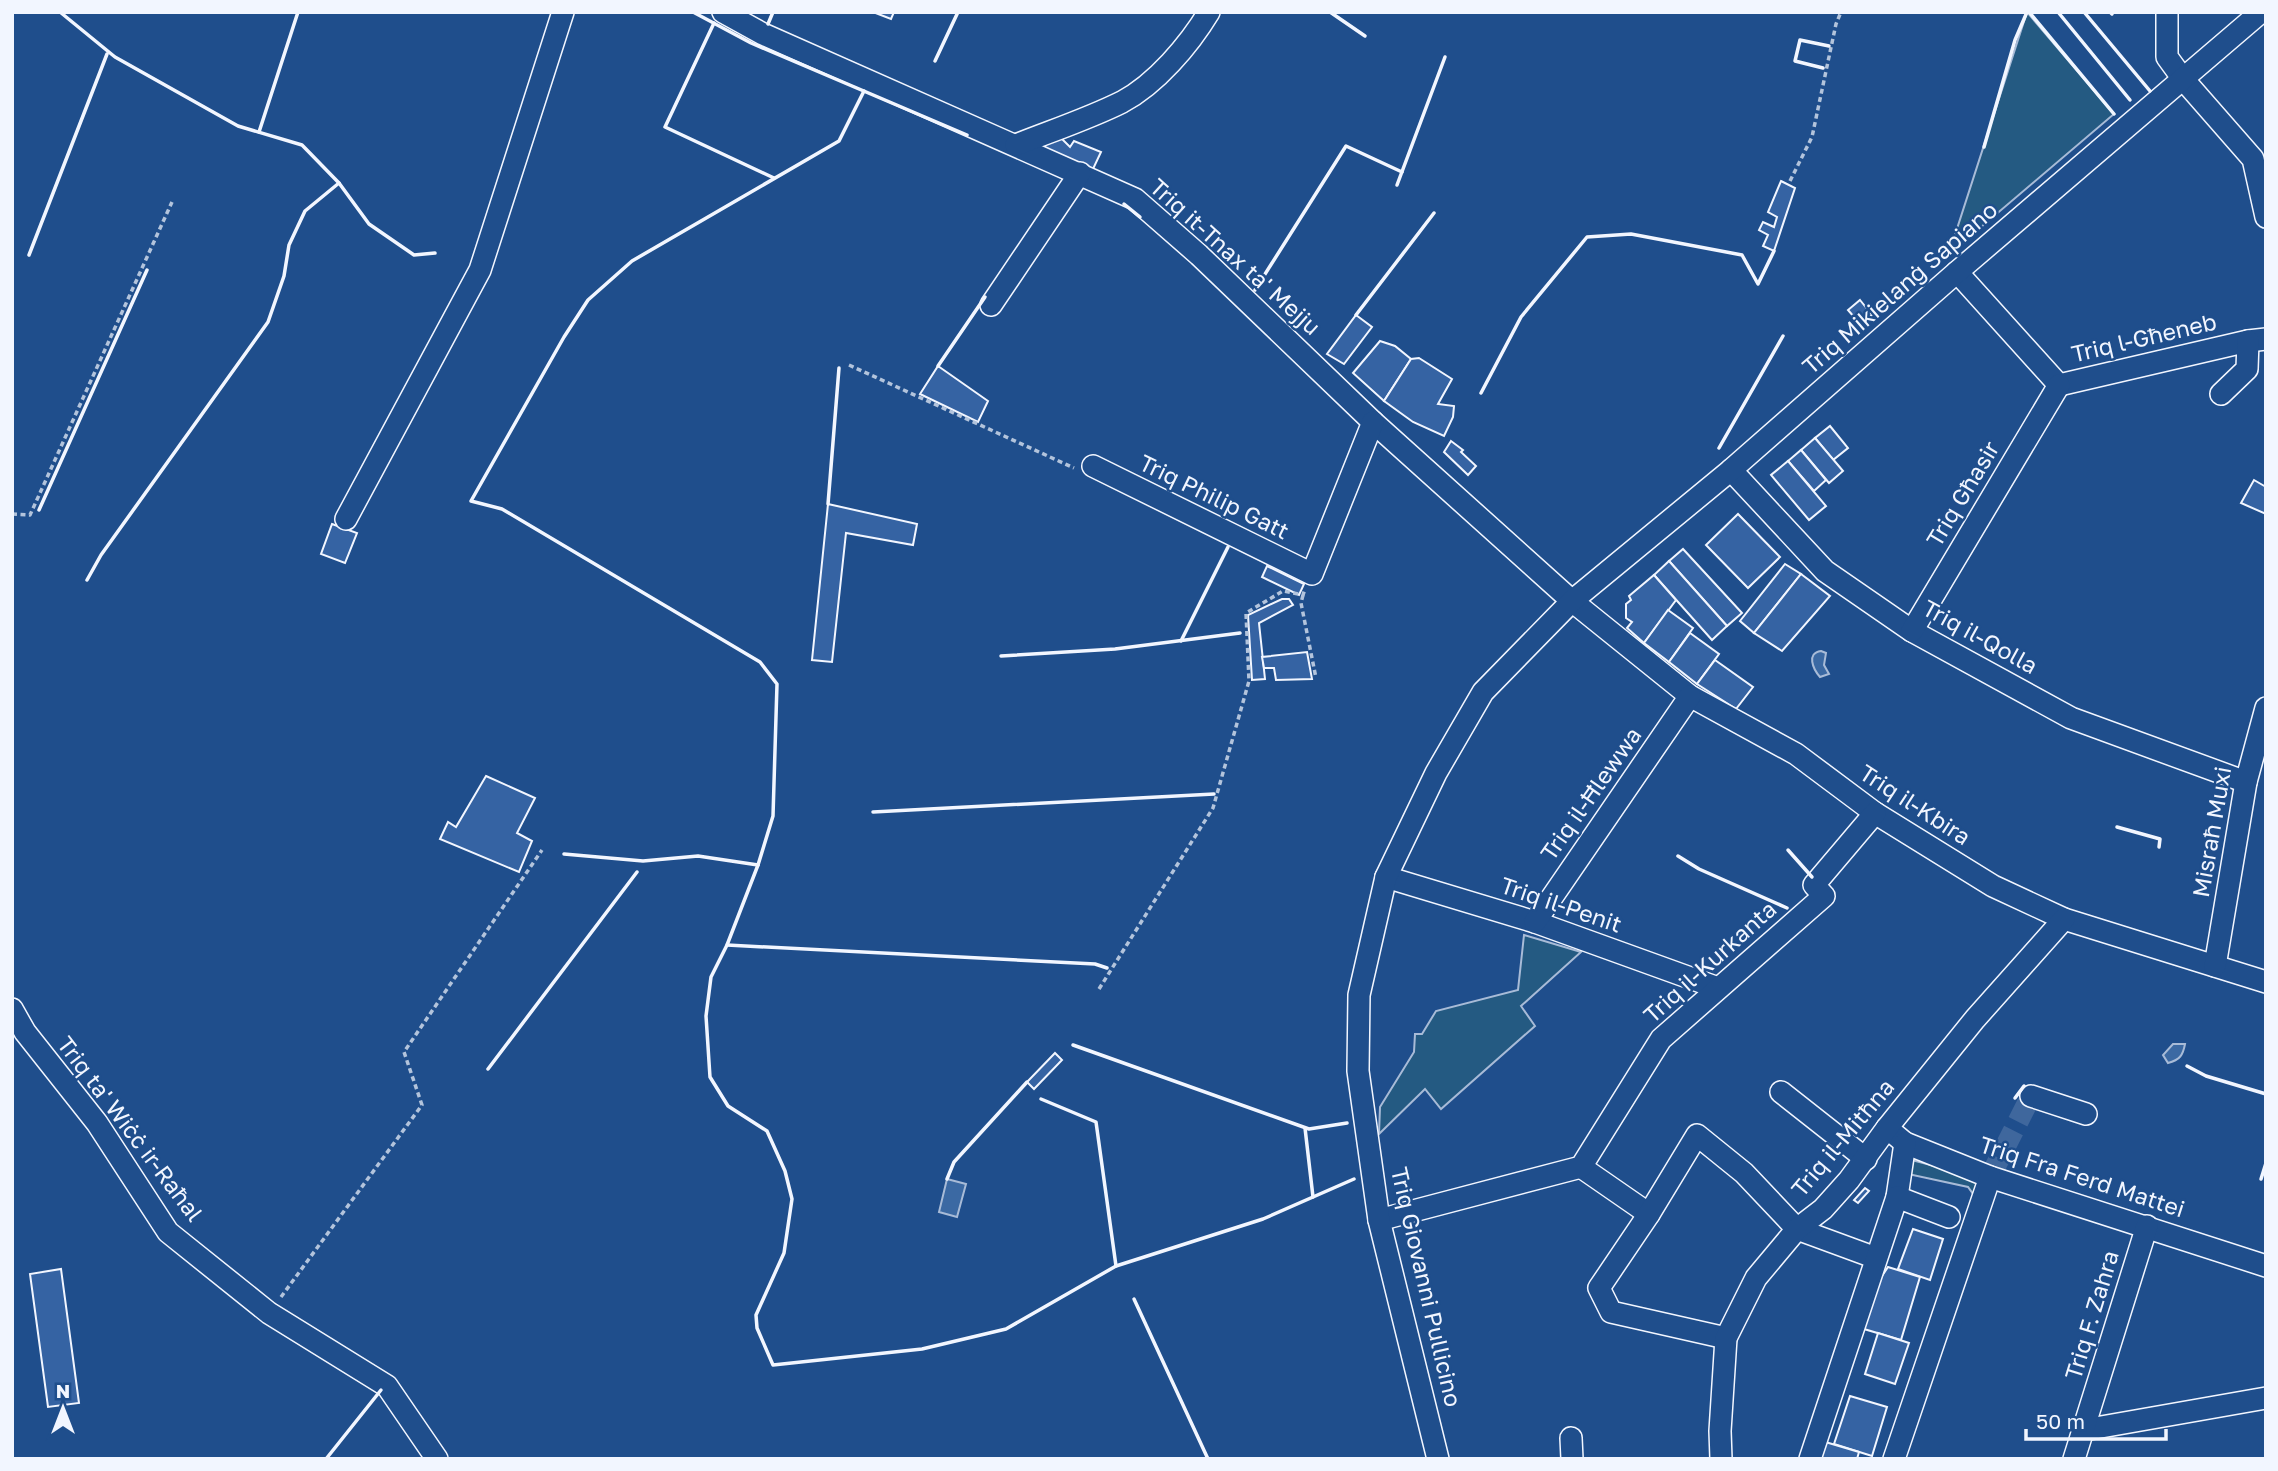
<svg xmlns="http://www.w3.org/2000/svg" width="2278" height="1471" font-family="'Golos Text',sans-serif">
  <style>
    .green { fill: #245a82; stroke: #a8bbd7; stroke-width: 2 }
    .water { fill: #3b69a3; stroke: #a8bbd7; stroke-width: 2 }
    .building { fill: #3563a3; stroke: #f2f6ff; stroke-width: 2 }
    .lines { fill: none; stroke-linecap: round; stroke-linejoin: round }
    .minor-tunnel { stroke: #3f679d; stroke-width: 21; stroke-dasharray: 21 10; stroke-linecap: butt }
    .minor-casing { stroke: #f2f6ff; stroke-width: 24 }
    .path { stroke: #b3c4dc; stroke-width: 3.5; stroke-dasharray: 5 3.5; stroke-linecap: butt }
    .minor { stroke: #1f4e8c; stroke-width: 21 }
    .wall { stroke: #f2f6ff; stroke-width: 3.5 }
    .labels { text-anchor: middle; stroke-width: 5; stroke-linejoin: round; paint-order: stroke }
    .street-label { font-size: 23px; fill: #f2f6ff; stroke: #1f4e8c }
  </style>
  <rect width="100%" height="100%" fill="#1f4e8c"/>
  <g class="green">
    <polygon points="2027,12 2114,114 1960,245 1955,235"/>
    <polygon points="1524,935 1581,952 1521,1006 1535,1026 1441,1109 1425,1089 1379,1134 1380,1107 1414,1052 1415,1034 1422,1034 1436,1011 1518,990"/>
    <polygon points="1908,1159 1980,1178 1976,1198 1968,1187 1908,1174"/>
  </g>
  <g class="water">
    <path d="M 1821,651 L 1826,653 L 1824,665 L 1829,674 L 1820,677 C 1813,669 1806,653 1821,651 Z"/>
    <path d="M 2173,1044 L 2185,1044 C 2183,1055 2180,1060 2168,1063 L 2163,1055 Z"/>
    <polygon points="947,1179 966,1184 957,1217 939,1212"/>
  </g>
  <g class="building">
    <polygon points="873,12 894,12 891,19"/>
    <polygon points="1059,136 1070,147 1074,141 1101,152 1093,169 1044,148 1048,141"/>
    <polygon points="1781,181 1795,188 1774,251 1763,246 1768,235 1759,230 1763,222 1774,227 1777,217 1768,212"/>
    <polygon points="1860,300 1872,315 1861,325 1848,310"/>
    <polygon points="1356,315 1372,327 1344,364 1327,354"/>
    <polygon points="1380,341 1395,346 1411,359 1384,401 1353,373"/>
    <polygon points="1419,358 1452,379 1438,404 1454,406 1453,417 1444,436 1413,422 1384,401 1411,359"/>
    <polygon points="938,366 988,401 978,422 920,394"/>
    <polygon points="1830,426 1848,448 1833,460 1815,438"/>
    <polygon points="1815,438 1843,471 1829,483 1801,450"/>
    <polygon points="1451,441 1463,450 1461,452 1476,466 1468,475 1444,452"/>
    <polygon points="1801,450 1826,480 1814,491 1788,461"/>
    <polygon points="1788,461 1826,506 1809,520 1771,475"/>
    <polygon points="2254,480 2266,487 2266,514 2241,503"/>
    <polygon points="828,504 917,524 913,545 846,533 832,662 812,660"/>
    <polygon points="1738,514 1780,557 1748,588 1706,545"/>
    <polygon points="332,524 357,533 345,563 321,554"/>
    <polygon points="1683,549 1742,613 1727,626 1669,561"/>
    <polygon points="1669,561 1727,626 1712,640 1654,575"/>
    <polygon points="1785,564 1801,574 1754,633 1740,621"/>
    <polygon points="1267,566 1304,584 1299,595 1262,577"/>
    <polygon points="1801,574 1830,596 1782,651 1754,633"/>
    <polygon points="1654,575 1676,600 1644,643 1627,628 1632,622 1626,618 1626,604 1631,600 1629,596"/>
    <polygon points="1282,599 1289,599 1293,605 1259,623 1265,679 1252,680 1248,615"/>
    <polygon points="1668,610 1693,628 1669,662 1644,643"/>
    <polygon points="1690,633 1719,654 1697,684 1669,662"/>
    <polygon points="1307,652 1312,679 1276,680 1274,668 1264,668 1262,657"/>
    <polygon points="1715,660 1753,687 1736,709 1697,684"/>
    <polygon points="486,776 535,798 517,833 532,841 519,872 440,839 448,822 456,827"/>
    <polygon points="1055,1053 1062,1060 1034,1089 1027,1082"/>
    <polygon points="1865,1188 1869,1191 1858,1203 1854,1200"/>
    <polygon points="1913,1229 1943,1239 1930,1280 1898,1269"/>
    <polygon points="1888,1267 1920,1277 1901,1340 1864,1329 1880,1279"/>
    <polygon points="61,1269 79,1403 48,1407 30,1274"/>
    <polygon points="1878,1333 1909,1343 1895,1384 1865,1374"/>
    <polygon points="1850,1396 1887,1407 1872,1456 1834,1444"/>
    <polygon points="1822,1441 1859,1452 1857,1459 1816,1459"/>
  </g>
  <g class="lines">
    <polyline class="minor-tunnel" points="1990,1177 2031,1096"/>
    <defs>
      <g id="minor">
        <polyline points="723,12 763,34 1135,199 1199,255 1373,422 1572,601 1690,696 1796,754 1875,813 1993,886 2064,919 2266,982"/>
        <polyline points="2167,12 2167,57 2183,79 2253,159 2266,217"/>
        <path d="M 1016,145 C 1051,131 1088,119 1122,102 C 1156,84 1189,45 1209,12"/>
        <polyline points="1957,272 2059,385 2248,341 2266,339"/>
        <polyline points="991,305 1080,173"/>
        <polyline points="2221,394 2247,369 2248,341"/>
        <polyline points="1093,466 1312,574 1373,422"/>
        <polyline points="1731,470 1825,571 1912,631 2071,718 2246,782"/>
        <polyline points="346,519 480,270 563,12"/>
        <polyline points="1912,631 2059,385"/>
        <polyline points="1386,877 1535,922 1718,988"/>
        <polyline points="1535,922 1690,696"/>
        <polyline points="2215,966 2246,782 2266,708"/>
        <polyline points="12,1009 25,1032 97,1123 168,1232 269,1313 387,1386 437,1459"/>
        <polyline points="1781,1092 1866,1159"/>
        <polyline points="2031,1096 2086,1114"/>
        <polyline points="1887,1128 1905,1143 1990,1177 2266,1266"/>
        <polyline points="1581,1167 1649,1214"/>
        <polyline points="1897,1197 1905,1143"/>
        <polyline points="1379,1220 1581,1167 1661,1039 1824,896 1814,885 1875,813"/>
        <polyline points="1726,1338 1611,1312 1599,1288 1649,1214 1697,1135 1744,1173 1797,1229 1876,1258"/>
        <polyline points="2084,1430 2266,1398"/>
        <polyline points="1571,1438 1572,1459"/>
        <polyline points="1438,1459 1379,1220 1358,1071 1359,995 1386,877 1436,773 1483,692 1572,601 1731,470 1957,272 2261,12"/>
        <polyline points="1721,1459 1720,1431 1726,1338 1756,1278 1797,1229 1823,1209 1849,1180 1887,1128 1975,1019 2064,919"/>
        <polyline points="1810,1459 1897,1197 1949,1217"/>
        <polyline points="1894,1459 1990,1177"/>
        <polyline points="2074,1459 2147,1226"/>
      </g>
    </defs>
    <use href="#minor" class="minor-casing"/>
    <g class="path">
      <polyline points="1790,181 1812,137 1836,24 1841,12"/>
      <polyline points="849,365 1074,468"/>
      <polyline points="12,514 30,515 172,202"/>
      <polyline points="1303,595 1301,603 1316,678"/>
      <polyline points="1099,989 1213,808 1249,681 1246,613 1283,591 1303,595 1305,589"/>
      <polyline points="281,1297 422,1105 404,1052 542,850"/>
    </g>
    <use href="#minor" class="minor"/>
    <g class="wall">
      <polyline points="60,12 115,57 238,126 302,145 339,183 369,224 414,255 435,253"/>
      <polyline points="693,12 751,43 967,135"/>
      <polyline points="1330,12 1365,36"/>
      <polyline points="2029,12 2114,114"/>
      <polyline points="2058,12 2130,100"/>
      <polyline points="2084,12 2150,91"/>
      <polyline points="2110,12 2112,14"/>
      <polyline points="714,23 665,127 774,178"/>
      <polyline points="768,24 773,12"/>
      <polyline points="935,61 958,12"/>
      <polyline points="1823,68 1795,61 1800,40 1829,46"/>
      <polyline points="259,132 298,12"/>
      <polyline points="1984,147 2015,40 2027,12"/>
      <polyline points="1397,185 1445,57"/>
      <polyline points="1124,204 1140,217"/>
      <polyline points="29,255 107,54"/>
      <polyline points="1255,290 1346,146 1402,172"/>
      <polyline points="1356,315 1434,213"/>
      <polyline points="938,366 985,297"/>
      <polyline points="1481,393 1521,317 1587,237 1631,234 1742,255 1758,284 1774,251"/>
      <polyline points="1719,448 1783,336"/>
      <polyline points="828,504 839,368"/>
      <polyline points="39,510 147,270"/>
      <polyline points="87,580 101,555 268,322 284,276 289,245 305,211 339,183"/>
      <polyline points="1181,641 1228,547"/>
      <polyline points="1001,656 1115,649 1240,633"/>
      <polyline points="873,812 1214,794"/>
      <polyline points="2117,827 2160,839 2159,847"/>
      <polyline points="1788,850 1812,877"/>
      <polyline points="564,854 643,861 698,856 758,865 773,816 777,684 760,662 502,509 471,501 564,337 588,300 632,261 839,141 864,91"/>
      <polyline points="1678,856 1699,869 1787,908"/>
      <polyline points="758,865 727,945 711,977 706,1016 710,1077 728,1106 767,1131 785,1171 792,1199 784,1253 756,1315 757,1328 773,1365 922,1349 1006,1329 1116,1266 1263,1219 1354,1179"/>
      <polyline points="727,945 1095,964 1107,968"/>
      <polyline points="1073,1045 1309,1129 1347,1123"/>
      <polyline points="2187,1066 2206,1076 2266,1094"/>
      <polyline points="488,1069 637,872"/>
      <polyline points="2015,1098 2024,1086"/>
      <polyline points="1041,1099 1096,1122 1116,1266"/>
      <polyline points="1305,1128 1313,1197"/>
      <polyline points="947,1179 954,1162 1027,1082"/>
      <polyline points="2261,1179 2266,1163"/>
      <polyline points="1134,1299 1208,1459"/>
      <polyline points="326,1459 381,1390"/>
    </g>
  </g>
  <g class="labels">
    <g class="street-label">
      <text transform="translate(1235 257) rotate(42)" y="8">Triq it-Tnax ta' Mejju</text>
      <text transform="translate(1900 288) rotate(-41)" y="8">Triq Mikielanġ Sapiano</text>
      <text transform="translate(2144 338) rotate(-13)" y="8">Triq l-Għeneb</text>
      <text transform="translate(1963 494) rotate(-59)" y="8">Triq Għasir</text>
      <text transform="translate(1214 497) rotate(26)" y="8">Triq Philip Gatt</text>
      <text transform="translate(1980 637) rotate(29)" y="8">Triq il-Qolla</text>
      <text transform="translate(1591 794) rotate(-55)" y="8">Triq il-Ħlewwa</text>
      <text transform="translate(1915 805) rotate(33)" y="8">Triq il-Kbira</text>
      <text transform="translate(2212 832) rotate(-80)" y="8">Misraħ Muxi</text>
      <text transform="translate(1561 905) rotate(19)" y="8">Triq il-Penit</text>
      <text transform="translate(1710 962) rotate(-42)" y="8">Triq il-Kurkanta</text>
      <text transform="translate(130 1129) rotate(53)" y="8">Triq ta' Wiċċ ir-Raħal</text>
      <text transform="translate(1843 1138) rotate(-50)" y="8">Triq il-Mitħna</text>
      <text transform="translate(2082 1177) rotate(18)" y="8">Triq Fra Ferd Mattei</text>
      <text transform="translate(1426 1287) rotate(77)" y="8">Triq Giovanni Pullicino</text>
      <text transform="translate(2092 1315) rotate(-73)" y="8">Triq F. Zahra</text>
    </g>
  </g>
  <rect width="2278" height="1471" fill="none" stroke="#f2f6ff" stroke-width="28"/>
  <g transform="translate(63 1408)" stroke="#1f4e8c" stroke-width="5" paint-order="stroke">
  <path d="M0-5L12 26L0 18L-12 26Z" fill="#f2f6ff"/>
  <text y="-10" font-size="19" font-weight="bold" text-anchor="middle" fill="#f2f6ff">N</text>
  </g>
  <path d="M2026 1429v10h140v-10" fill="none" stroke="#f2f6ff" stroke-width="3.5"/>
  <text x="2036" y="1429" font-size="21" fill="#f2f6ff" stroke="#1f4e8c" stroke-width="5" paint-order="stroke">50 m</text>
</svg>
